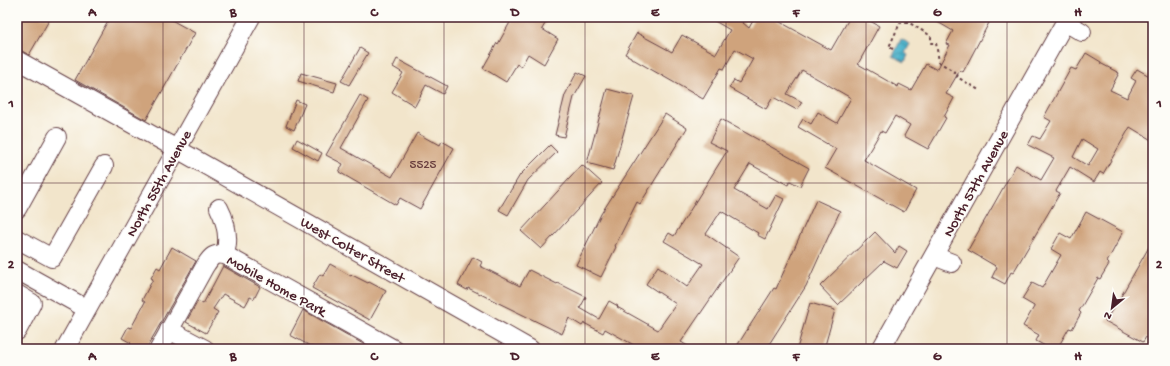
<svg xmlns="http://www.w3.org/2000/svg" width="1170" height="366" font-family="'Gochi Hand',sans-serif">
  <style>
    .water { fill: url(#water-waves); stroke: #4c6a7c }
    .building { fill: #cfa37b; fill-rule: evenodd }
    .lines { fill: none; stroke-linecap: round; stroke-linejoin: round }
    .minor-casing { stroke: #633d43; stroke-width: 20 }
    .path { stroke: #633d43; stroke-width: 2; stroke-dasharray: 3 3; stroke-linecap: butt }
    .minor { stroke: #fff; stroke-width: 18 }
    .grid { fill: none; stroke: #4a1f2b; stroke-width: 1; stroke-opacity: 0.55 }
    .labels { text-anchor: middle; stroke-width: 3.5; stroke-linejoin: round; paint-order: stroke }
    .number-label { font-size: 13px; fill: #6b403f }
    .street-label { font-size: 15px; fill: #4a1f2b; stroke: #fdfcf7 }
    .neatline { fill: none; stroke: #4a1f2b; stroke-width: 1.5 }
    .grid-label { font-size: 13px; text-anchor: middle; font-weight: bold; fill: #4a1f2b }
  </style>
  <defs>
    <pattern id="water-waves" width="16" height="10" patternUnits="userSpaceOnUse"><rect width="16" height="10" fill="#4db4cc"/><path d="M0 5q4-4 8 0t8 0" fill="none" stroke="#4292a6"/></pattern>
  </defs>
  <rect width="100%" height="100%" fill="#fdfcf7"/>
  <filter id="ink" filterUnits="userSpaceOnUse"><feTurbulence type="fractalNoise" baseFrequency=".025" numOctaves="2"/><feDisplacementMap in="SourceGraphic" scale="8" xChannelSelector="R" yChannelSelector="G"/><feConvolveMatrix kernelMatrix="1 2 1 2 8 2 1 2 1" color-interpolation-filters="sRGB"/></filter>
  <filter id="wash" filterUnits="userSpaceOnUse"><feTurbulence type="fractalNoise" baseFrequency=".012" numOctaves="4" result="noise"/><feDisplacementMap in="SourceGraphic" scale="16" xChannelSelector="R" yChannelSelector="G"/><feGaussianBlur stdDeviation="0.9" result="paint"/><feColorMatrix in="noise" values="0 0 0 0 0 0 0 0 0 0 0 0 0 0 0 0 0 1.4 0 .05"/><feComposite in="paint" operator="in"/></filter>
  <g filter="url(#wash)">
    <rect width="100%" height="100%" fill="#f2e5cb"/>
    <polygon class="water" points="901,39 910,44 905,53 908,55 905,62 893,56"/>
    <g id="blocks">
      <g class="building">
        <polygon points="17,17 51,17 29,55 22,51 17,50"/>
        <polygon points="110,17 166,17 195,33 146,120 75,80"/>
        <polygon points="513,17 549,17 542,29 558,39 544,64 528,54 521,67 517,64 506,82 483,68 497,43 498,44"/>
        <polygon points="708,17 736,17 749,28 755,17 771,17 831,50 850,17 863,17 879,26 858,64 898,87 899,84 911,90 926,64 937,70 950,45 946,44 953,31 929,17 992,17 963,72 960,70 946,94 954,98 944,117 946,118 928,149 904,136 910,125 895,116 885,133 881,131 864,160 916,190 904,212 825,168 836,149 798,127 803,119 811,124 818,112 837,123 851,98 802,70 787,94 802,102 797,110 773,97 766,109 729,88 734,80 739,83 753,59 735,49 724,69 721,68 703,99 631,58 631,57 625,54 637,33 672,52 682,35 716,54 730,30"/>
        <polygon points="360,48 368,53 349,85 341,81"/>
        <path d="M 1086,53 L 1101,62 L 1100,63 L 1119,73 L 1110,90 L 1127,98 L 1136,81 L 1131,78 L 1137,69 L 1153,78 L 1153,141 L 1130,127 L 1103,174 L 1100,172 L 1094,182 L 1070,167 L 1056,191 L 1060,193 L 1013,273 L 1011,272 L 1005,284 L 992,277 L 997,267 L 968,250 L 1016,165 L 1041,180 L 1054,158 L 1028,145 L 1033,136 L 1040,139 L 1051,121 L 1044,117 L 1071,68 L 1076,70 ZM 1082,139 L 1098,149 L 1088,166 L 1073,157 Z"/>
        <polygon points="397,59 447,86 443,94 426,85 415,106 392,92 403,73 393,67"/>
        <polygon points="577,72 586,76 574,97 564,137 555,135 565,95"/>
        <polygon points="301,73 337,83 334,92 298,81"/>
        <polygon points="607,89 634,96 613,170 587,163"/>
        <polygon points="360,95 368,100 341,148 392,177 417,133 433,142 433,141 440,145 442,141 454,148 420,209 400,198 396,205 339,172 343,164 326,155"/>
        <polygon points="296,100 305,104 294,130 286,126"/>
        <polygon points="665,114 687,128 640,204 637,202 615,246 616,247 601,277 576,265 601,214"/>
        <polygon points="721,119 809,168 800,186 790,181 788,185 750,164 734,190 768,209 776,195 784,199 765,239 757,235 758,233 721,211 706,234 739,257 681,342 693,349 641,349 605,329 603,333 584,323 582,326 569,318 562,334 468,288 467,290 458,285 473,257 482,262 480,266 520,286 529,270 557,284 558,283 586,297 580,308 599,319 609,301 618,306 617,307 658,330 676,304 646,284 658,266 687,287 703,264 664,241 669,233 674,236 727,151 709,142"/>
        <polygon points="297,139 322,153 318,161 293,147"/>
        <polygon points="550,145 557,152 528,180 508,215 499,210 520,175"/>
        <polygon points="582,165 602,183 541,249 521,231"/>
        <polygon points="816,200 840,211 806,286 766,349 735,349 774,288 776,289"/>
        <polygon points="1086,212 1123,232 1107,262 1109,264 1100,279 1098,278 1079,311 1081,313 1072,329 1069,328 1057,349 1051,349 1036,341 1039,335 1023,326 1034,307 1034,306 1022,299 1032,283 1042,288 1061,255 1051,249 1060,233 1071,239"/>
        <polygon points="875,232 895,253 899,246 907,251 897,268 884,261 838,305 820,286"/>
        <polygon points="1153,240 1153,341 1146,337 1143,342 1105,321 1120,298"/>
        <polygon points="172,247 196,261 146,349 128,349 131,343 122,338 128,327 131,328 145,302 142,300 153,279 151,278 157,267 160,269"/>
        <polygon points="330,264 351,276 352,275 368,283 369,282 386,291 370,320 312,288 320,274 323,276"/>
        <polygon points="223,266 260,287 254,299 250,297 245,306 223,294 213,309 218,312 206,333 186,322 198,301 203,304"/>
        <polygon points="810,303 835,310 824,349 797,349"/>
        <polygon points="303,310 372,349 316,349 290,335"/>
      </g>
    </g>
  </g>
  <g filter="url(#ink)">
    <use href="#blocks" fill-opacity="0" stroke="#633d43" stroke-width="1"/>
    <g class="lines">
      <defs>
        <g id="minor">
          <polyline points="1065,22 1082,32"/>
          <polyline points="17,60 177,149 530,349"/>
          <path d="M 219,208 C 224,217 228,232 227,243 C 227,247 225,251 225,255"/>
          <polyline points="17,209 57,137"/>
          <polyline points="17,239 52,258 104,166"/>
          <polyline points="934,256 952,263"/>
          <polyline points="17,270 87,309"/>
          <polyline points="17,294 32,303 17,331"/>
          <polyline points="169,330 205,349"/>
          <polyline points="65,349 251,17"/>
          <path d="M 159,349 L 205,266 C 211,257 213,253 225,255 L 394,349"/>
          <polyline points="881,349 1068,17"/>
        </g>
      </defs>
      <use href="#minor" class="minor-casing"/>
      <polyline class="path" points="893,49 889,47 900,23 908,22 931,36 931,43 936,43 939,62 958,74 957,77 979,90"/>
      <use href="#minor" class="minor"/>
    </g>
  </g>
  <path class="grid" d="M 163,17 L 163,349M 304,17 L 304,349M 444,17 L 444,349M 585,17 L 585,349M 726,17 L 726,349M 866,17 L 866,349M 1007,17 L 1007,349M 17,183 L 1153,183"/>
  <g class="labels">
    <g class="number-label">
      <text x="423" y="168">5525</text>
    </g>
    <g class="street-label">
      <text transform="translate(158 183) rotate(-61)" y="5">North 55th Avenue</text>
      <text transform="translate(975 183) rotate(-61)" y="5">North 57th Avenue</text>
      <text transform="translate(353 249) rotate(30)" y="5">West Colter Street</text>
      <text transform="translate(277 285) rotate(29)" y="5">Mobile Home Park</text>
    </g>
  </g>
  <rect width="1170" height="366" fill="none" stroke="#fdfcf7" stroke-width="44"/>
  <g transform="translate(1112 308) rotate(209)" stroke="#fdfcf7" stroke-width="3" paint-order="stroke">
  <path d="M0-3L7 15L0 10L-7 15Z" fill="#4a1f2b"/>
  <text y="-6" font-size="11" font-weight="bold" text-anchor="middle" fill="#4a1f2b">N</text>
  </g>
  <rect x="22" y="22" width="1126" height="322" class="neatline"/>
  <g class="grid-label">
    <text x="92" y="16">A</text>
    <text x="233" y="16">B</text>
    <text x="374" y="16">C</text>
    <text x="515" y="16">D</text>
    <text x="655" y="16">E</text>
    <text x="796" y="16">F</text>
    <text x="937" y="16">G</text>
    <text x="1078" y="16">H</text>
    <text x="11" y="107">1</text>
    <text x="1159" y="107">1</text>
    <text x="11" y="268">2</text>
    <text x="1159" y="268">2</text>
    <text x="92" y="360">A</text>
    <text x="233" y="360">B</text>
    <text x="374" y="360">C</text>
    <text x="515" y="360">D</text>
    <text x="655" y="360">E</text>
    <text x="796" y="360">F</text>
    <text x="937" y="360">G</text>
    <text x="1078" y="360">H</text>
  </g>
</svg>
